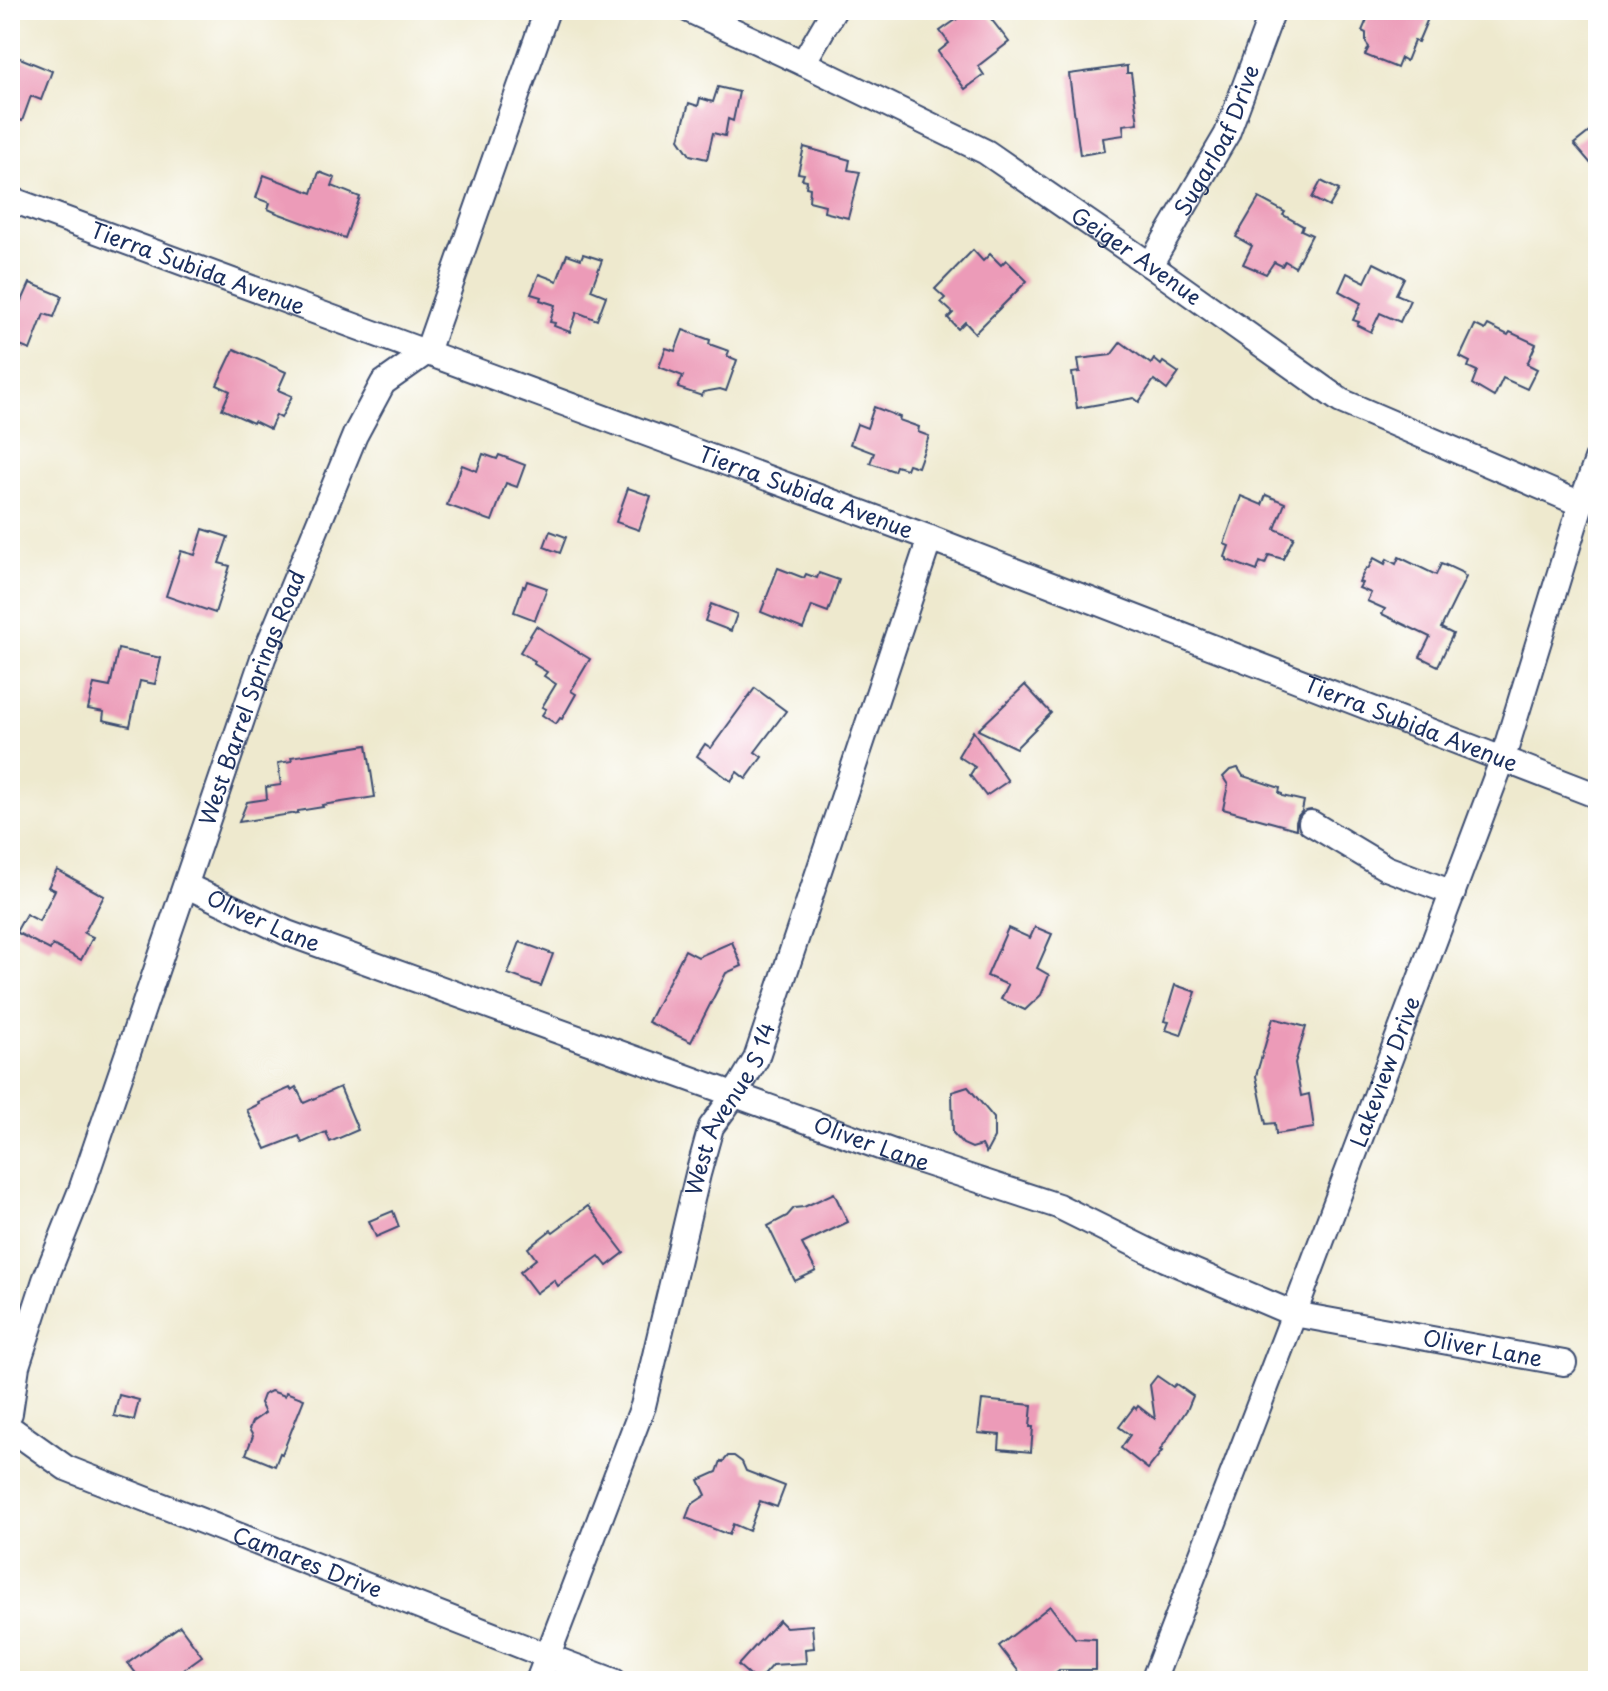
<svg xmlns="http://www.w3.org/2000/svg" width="1608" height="1691" font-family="'Playpen Sans',sans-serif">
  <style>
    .building { fill: #ec9bb8 }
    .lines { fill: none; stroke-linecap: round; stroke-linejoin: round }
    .minor-casing { stroke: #3b4b6f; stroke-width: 28 }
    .minor { stroke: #fff; stroke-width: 24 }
    .labels { text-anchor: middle; stroke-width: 8; stroke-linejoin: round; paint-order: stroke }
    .street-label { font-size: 22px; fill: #1b2f5e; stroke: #fff }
  </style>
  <rect width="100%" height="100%" fill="#fff"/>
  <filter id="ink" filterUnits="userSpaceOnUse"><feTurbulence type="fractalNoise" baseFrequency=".0125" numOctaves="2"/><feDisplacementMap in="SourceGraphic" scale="16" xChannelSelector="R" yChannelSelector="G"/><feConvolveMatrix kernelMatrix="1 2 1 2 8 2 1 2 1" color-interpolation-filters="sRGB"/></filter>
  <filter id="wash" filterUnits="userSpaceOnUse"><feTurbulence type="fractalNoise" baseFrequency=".006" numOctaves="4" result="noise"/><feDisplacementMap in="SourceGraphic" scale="32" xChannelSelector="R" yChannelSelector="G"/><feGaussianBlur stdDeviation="1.8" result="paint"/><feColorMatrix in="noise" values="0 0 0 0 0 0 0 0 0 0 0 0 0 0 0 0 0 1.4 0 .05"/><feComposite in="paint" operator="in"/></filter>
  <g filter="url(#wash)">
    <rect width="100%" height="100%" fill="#eee9ce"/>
    <g id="blocks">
      <g class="building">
        <polygon points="963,10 984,10 1009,42 978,66 984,75 965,89 938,52 949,43 940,31 957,19 955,16"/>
        <polygon points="1371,10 1415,10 1429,16 1418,42 1414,41 1406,61 1401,58 1397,68 1365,55 1369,47 1366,43 1366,33 1362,31"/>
        <polygon points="10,54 52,71 41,100 31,96 22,121 10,117"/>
        <polygon points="1127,66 1127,73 1131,73 1138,123 1123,125 1124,135 1103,138 1105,151 1080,155 1069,74"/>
        <polygon points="718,87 739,92 733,121 728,119 725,136 713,133 707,159 690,155 679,139 689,103 698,106 700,98 713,102"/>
        <polygon points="1598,125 1598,172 1574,144"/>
        <polygon points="804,147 850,160 848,170 860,172 848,218 824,212 825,205 809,201 810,188 806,187 807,180 802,179 804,174 798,173"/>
        <polygon points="319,172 335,178 332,186 360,197 345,238 277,213 268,209 270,203 256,198 264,175 312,193"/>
        <polygon points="1321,181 1339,190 1329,207 1312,198"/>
        <polygon points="1259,198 1285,212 1283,215 1303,226 1301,230 1312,235 1295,267 1285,261 1282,266 1274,262 1266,274 1243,264 1252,246 1236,237"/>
        <polygon points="973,250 983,261 990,254 1001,265 1006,260 1027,281 975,333 965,322 958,329 948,318 953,313 941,302 945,298 935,289"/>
        <polygon points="567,254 581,259 583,254 602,260 591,290 606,296 597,320 577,312 570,332 554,326 555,323 550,322 555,305 540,300 541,297 531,294 539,274 557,281"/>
        <polygon points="1374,263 1404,278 1396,294 1410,300 1400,322 1380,313 1371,332 1357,325 1359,322 1353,320 1361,303 1339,291 1347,273 1365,282"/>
        <polygon points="30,283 62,296 54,317 44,314 30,350 10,342 10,296 22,301"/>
        <polygon points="1475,325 1485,330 1488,325 1508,335 1510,332 1536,344 1527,364 1537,369 1527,389 1503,378 1494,397 1472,384 1477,371 1468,367 1470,362 1460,357"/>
        <polygon points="683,330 710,340 709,344 729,351 727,356 737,360 726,391 720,389 703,392 702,396 678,388 683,376 659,367 666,348 675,351"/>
        <polygon points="1121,342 1151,364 1154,359 1161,365 1163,362 1179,373 1167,390 1154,380 1139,402 1134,398 1077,408 1072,373 1080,372 1078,359 1111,355"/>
        <polygon points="234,349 286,372 278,390 292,396 281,418 276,415 270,429 254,421 253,423 222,409 230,391 217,385"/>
        <polygon points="874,407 900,417 899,420 919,427 918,432 929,436 918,467 908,464 906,469 896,466 894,471 870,463 874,453 850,444 857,424 867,428"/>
        <polygon points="483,454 497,459 499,455 525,465 517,487 506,483 492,521 447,505 462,465 477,471"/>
        <polygon points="628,488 651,496 639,530 616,522"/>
        <polygon points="1266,495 1285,503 1275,529 1294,537 1283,559 1269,555 1265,564 1260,562 1257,571 1227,560 1227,558 1225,557 1229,546 1224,544 1241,496 1262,505"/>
        <polygon points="203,529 228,537 219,563 230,566 215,613 166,596 181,551 195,555"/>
        <polygon points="550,531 566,537 560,553 544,547"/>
        <polygon points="1399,557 1436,575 1441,564 1446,566 1446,565 1463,573 1462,574 1466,577 1441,628 1453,634 1438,666 1420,657 1430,637 1382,614 1385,609 1367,601 1371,593 1359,588 1362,583 1359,582 1366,568 1368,569 1374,558 1385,564 1387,559 1396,564"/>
        <polygon points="778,568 804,578 806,574 817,578 819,573 839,580 828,612 812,606 803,629 761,612"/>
        <polygon points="527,581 547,588 535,620 514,612 523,586 525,587"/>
        <polygon points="711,604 737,614 731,631 705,621"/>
        <polygon points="536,626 590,659 571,691 576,694 562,719 560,718 556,724 542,715 546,709 542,707 556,684 544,676 547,672 534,664 535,661 520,652"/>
        <polygon points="118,649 161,658 155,684 140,681 130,726 103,720 104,712 88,709 94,684 110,687"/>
        <polygon points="1025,685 1051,713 1016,748 978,730"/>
        <polygon points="755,688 786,711 755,752 762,757 746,779 737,772 731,781 697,756 705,744 711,748"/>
        <polygon points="973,731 1008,781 986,796 970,775 975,767 958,756"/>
        <polygon points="367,745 375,797 322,805 323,807 298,811 298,813 239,822 247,802 267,799 266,787 281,785 278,763 292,761 291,757"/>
        <polygon points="1238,768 1243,776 1280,788 1279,793 1282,794 1282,796 1304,801 1302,811 1298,816 1296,822 1296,829 1223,809 1228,785 1223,777 1230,770"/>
        <polygon points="57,870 104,896 84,933 93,937 81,960 53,945 50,950 16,932 26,914 39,921 55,890 48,887"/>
        <polygon points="1035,927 1052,934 1037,968 1049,975 1041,995 1025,1010 1001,999 1008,985 987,976 1008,928 1030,938"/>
        <polygon points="520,942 553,954 541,986 508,974"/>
        <polygon points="732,942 742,966 726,973 691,1042 648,1022 685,950 698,957"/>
        <polygon points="1175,985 1196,992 1181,1035 1166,1030 1169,1022 1164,1021"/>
        <polygon points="1273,1018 1306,1027 1295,1063 1301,1096 1309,1094 1314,1128 1276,1134 1275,1123 1266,1124 1256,1076"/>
        <polygon points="296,1087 304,1103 340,1087 358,1130 330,1142 326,1132 302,1143 299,1136 266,1149 247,1110 259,1104 258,1102 290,1088 291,1090"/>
        <polygon points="968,1087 994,1118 994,1138 986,1153 982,1145 972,1148 963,1144 953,1133 952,1092"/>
        <polygon points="834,1193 848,1222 802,1244 816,1271 795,1281 768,1226 787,1216 794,1208 804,1207"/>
        <polygon points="588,1206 624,1253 607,1266 599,1256 558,1286 554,1280 536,1293 520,1272 536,1259 528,1248 551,1230 553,1232"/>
        <polygon points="393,1211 399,1227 376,1237 369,1221"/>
        <polygon points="1157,1376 1173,1387 1176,1384 1193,1396 1188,1408 1160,1450 1162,1451 1148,1469 1121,1448 1130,1435 1119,1427 1134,1407 1136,1409 1138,1406 1155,1419 1150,1385"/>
        <polygon points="271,1391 285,1396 286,1392 304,1399 282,1454 280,1453 275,1466 246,1454 253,1436 249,1429 252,1422 265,1413 260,1403 263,1395"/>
        <polygon points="119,1395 139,1400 134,1420 114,1416"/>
        <polygon points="982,1400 1032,1405 1030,1427 1033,1427 1031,1452 999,1449 1000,1435 978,1433"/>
        <polygon points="728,1456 734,1456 742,1462 746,1471 785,1486 777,1507 760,1501 749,1531 733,1524 729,1535 686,1518 691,1505 706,1495 699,1480 717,1472 721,1461 723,1462"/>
        <polygon points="1050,1606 1075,1638 1096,1639 1096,1670 1059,1670 1045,1681 1026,1681 999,1646"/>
        <polygon points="779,1620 786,1627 812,1625 814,1648 805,1649 806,1663 772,1665 758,1681 756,1681 738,1665"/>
        <polygon points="180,1626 202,1656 167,1681 142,1681 128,1663"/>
      </g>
    </g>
  </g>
  <g filter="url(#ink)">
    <use href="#blocks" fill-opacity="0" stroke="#3b4b6f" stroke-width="2"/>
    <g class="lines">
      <defs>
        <g id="minor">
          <path id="s1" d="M 689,10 L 803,63 L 986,152 L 1150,265 L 1341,401 L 1581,504"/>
          <polyline points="803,63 834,10"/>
          <path id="s2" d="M 10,199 L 930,538 L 1598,796"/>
          <path id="s3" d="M 1150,265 L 1227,134 L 1273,10"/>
          <polyline points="1311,823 1386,868 1453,893"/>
          <path id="s4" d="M 187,886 L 287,933 L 899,1154 L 1058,1206 L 1165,1259 L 1294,1314 L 1564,1363"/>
          <path id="s5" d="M 10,1413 L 17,1366 L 45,1280 L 81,1190 L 263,658 L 355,435 L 383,383 L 427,352 L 547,10"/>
          <path id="s6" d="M 10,1428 L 66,1468 L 547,1656 L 614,1681"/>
          <path id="s7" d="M 538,1681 L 643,1406 L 698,1174 L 711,1127 L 735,1094 L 756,1059 L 930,538"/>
          <path id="s8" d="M 1153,1681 L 1294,1314 L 1502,761 L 1581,504 L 1598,457"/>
        </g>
      </defs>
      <use href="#minor" class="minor-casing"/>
      <use href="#minor" class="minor"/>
    </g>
  </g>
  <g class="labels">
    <g class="street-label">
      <text dy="8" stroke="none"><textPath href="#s3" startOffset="142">Sugarloaf Drive</textPath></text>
      <text dy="8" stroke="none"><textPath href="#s1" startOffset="512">Geiger Avenue</textPath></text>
      <text dy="8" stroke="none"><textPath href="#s2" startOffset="200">Tierra Subida Avenue</textPath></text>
      <text dy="8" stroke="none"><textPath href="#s2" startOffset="848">Tierra Subida Avenue</textPath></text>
      <text dy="8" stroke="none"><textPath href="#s5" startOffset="756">West Barrel Springs Road</textPath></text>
      <text dy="8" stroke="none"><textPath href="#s2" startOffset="1496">Tierra Subida Avenue</textPath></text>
      <text dy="8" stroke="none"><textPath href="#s4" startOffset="84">Oliver Lane</textPath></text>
      <text dy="8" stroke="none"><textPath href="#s8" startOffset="652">Lakeview Drive</textPath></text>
      <text dy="8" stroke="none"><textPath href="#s7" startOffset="606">West Avenue S 14</textPath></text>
      <text dy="8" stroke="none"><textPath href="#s4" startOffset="732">Oliver Lane</textPath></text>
      <text dy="8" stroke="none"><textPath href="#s4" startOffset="1380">Oliver Lane</textPath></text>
      <text dy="8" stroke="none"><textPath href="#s6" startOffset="328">Camares Drive</textPath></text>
    </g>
  </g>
  <rect width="1608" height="1691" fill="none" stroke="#fff" stroke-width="40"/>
</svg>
